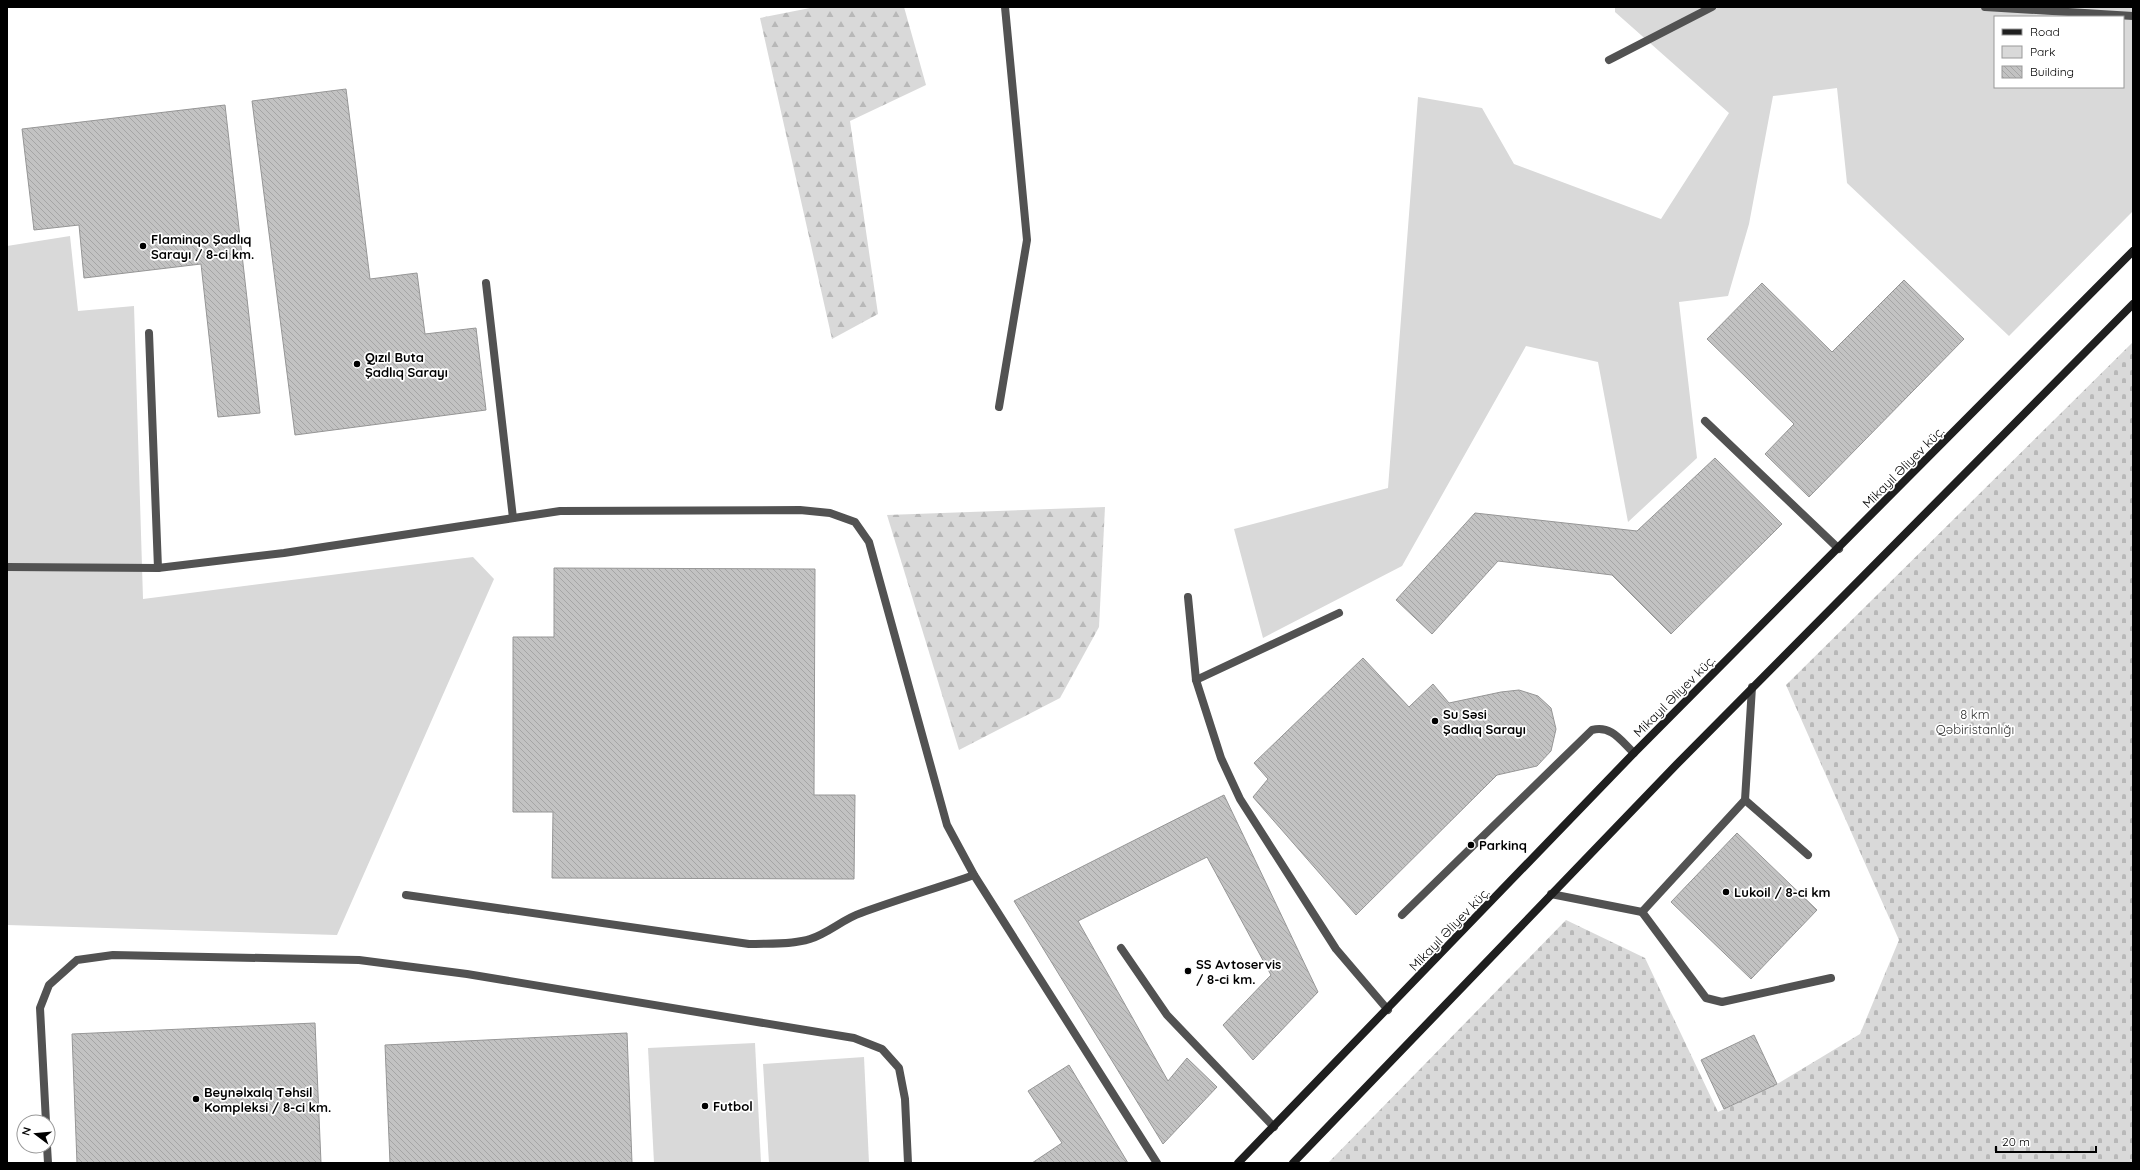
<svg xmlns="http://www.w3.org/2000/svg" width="2140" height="1170" font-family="Quicksand,sans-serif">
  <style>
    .forest { fill: url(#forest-firs) }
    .cemetery { fill: url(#cemetery-stones) }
    .park { fill: #d9d9d9; fill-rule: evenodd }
    .building { fill: url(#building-back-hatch); stroke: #969696 }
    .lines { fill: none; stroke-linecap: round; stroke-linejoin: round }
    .service { stroke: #525252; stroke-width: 8 }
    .secondary { stroke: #1f1f1f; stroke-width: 8 }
    .poi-dot { fill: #000; stroke: #fff; stroke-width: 1.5 }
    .labels { text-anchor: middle; stroke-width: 3.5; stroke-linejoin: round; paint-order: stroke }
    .poi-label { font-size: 13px; font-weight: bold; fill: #000; stroke: #fff; text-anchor: start }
    .street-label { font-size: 13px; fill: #000; stroke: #fff }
    .park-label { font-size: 13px; fill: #303030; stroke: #fff }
  </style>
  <defs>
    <pattern id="forest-firs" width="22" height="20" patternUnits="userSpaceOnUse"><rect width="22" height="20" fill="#d9d9d9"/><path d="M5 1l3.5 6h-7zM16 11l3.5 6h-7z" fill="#b8b8b8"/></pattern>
    <pattern id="cemetery-stones" width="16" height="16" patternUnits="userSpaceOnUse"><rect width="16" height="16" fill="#d9d9d9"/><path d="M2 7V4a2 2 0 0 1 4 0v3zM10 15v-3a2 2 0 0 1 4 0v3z" fill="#b8b8b8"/></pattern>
    <pattern id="building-back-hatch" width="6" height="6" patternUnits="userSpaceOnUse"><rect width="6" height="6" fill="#c2c2c2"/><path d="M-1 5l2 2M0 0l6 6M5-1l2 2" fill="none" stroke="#a5a5a5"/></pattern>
  </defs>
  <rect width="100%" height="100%" fill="#fff"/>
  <g class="forest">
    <polygon points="815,7 904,7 926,85 850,121 878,314 832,339 760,18"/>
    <polygon points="1105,507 1099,627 1060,698 959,750 887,515"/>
  </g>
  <polygon class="cemetery" points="2133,342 2133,1163 1328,1163 1566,920 1645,958 1718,1112 1777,1084 1860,1034 1899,940 1786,685"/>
  <g class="park">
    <path d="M 1615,7 L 2133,7 L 2133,211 L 2009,336 L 1847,183 L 1837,88 L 1773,96 L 1749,224 L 1728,296 L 1679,302 L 1697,458 L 1628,522 L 1598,362 L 1526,346 L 1402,566 L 1263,638 L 1234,529 L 1388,488 L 1418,97 L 1482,108 L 1514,164 L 1661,219 L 1729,113 L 1615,12 ZM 1995,17 L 2123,17 L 2123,87 L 1995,87 Z"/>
    <polygon points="70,236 78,311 134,306 143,599 473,557 494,579 337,935 7,925 7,246"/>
    <polygon points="755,1043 761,1163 654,1163 648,1048"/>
    <polygon points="864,1057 869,1163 769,1163 763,1064"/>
  </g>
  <g class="building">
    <polygon points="346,89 370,279 417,273 425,334 476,328 486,410 295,435 252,101"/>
    <polygon points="225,105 260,413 218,417 201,264 84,278 79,225 34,230 22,129"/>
    <polygon points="1904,280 1964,339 1809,497 1765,454 1794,424 1707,339 1762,283 1832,352"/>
    <polygon points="1715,458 1782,524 1671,634 1612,575 1498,561 1432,634 1396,600 1475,513 1637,531"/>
    <polygon points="554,568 815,569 814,795 855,795 854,879 552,878 553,812 513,812 513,637 554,637"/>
    <polygon points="1363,658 1409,707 1433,684 1449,703 1501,692 1519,690 1538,696 1551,708 1556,729 1551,751 1537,766 1497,775 1356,915 1253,797 1268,779 1254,763"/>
    <polygon points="1224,795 1318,992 1253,1060 1223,1025 1271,975 1207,857 1078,921 1168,1081 1187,1058 1217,1087 1163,1144 1014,901"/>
    <polygon points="1737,833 1817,910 1751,979 1671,902"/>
    <polygon points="315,1023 321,1163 77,1163 72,1034"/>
    <polygon points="627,1033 632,1163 390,1163 385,1045"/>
    <polygon points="1754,1035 1777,1084 1724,1109 1701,1060"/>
    <polygon points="1069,1065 1128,1163 1032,1163 1062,1143 1028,1091"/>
  </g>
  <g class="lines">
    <g class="service">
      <polyline points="1985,7 2133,16"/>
      <polyline points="1609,60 1712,7"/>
      <polyline points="486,283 513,518"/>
      <polyline points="149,333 158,568"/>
      <polyline points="999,407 1027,240 1005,7"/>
      <polyline points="1705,421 1839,549"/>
      <polyline points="7,567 158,568 284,553 560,511 800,510 830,513 855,522 869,542 947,825 974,875 1157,1163"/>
      <polyline points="1188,597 1196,680 1221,758 1240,799 1336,949 1388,1010"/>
      <polyline points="1196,680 1339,613"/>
      <polyline points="1745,800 1808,855"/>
      <polyline points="1551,894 1642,912 1745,800 1752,687"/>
      <path d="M 406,895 L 749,944 C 769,943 791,945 810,939 C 829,933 843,919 861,913 C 899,899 937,888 974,875"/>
      <polyline points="1642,912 1706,998 1722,1002 1831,978"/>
      <path d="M 1402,915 L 1592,730 C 1612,725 1621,741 1634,753"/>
      <polyline points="1121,948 1167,1015 1274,1127"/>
      <polyline points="46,1122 40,1008 49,985 77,960 113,955 359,960 467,974 854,1038 882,1049 899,1068 905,1099 908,1163"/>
      <polyline points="47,1146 48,1163"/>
    </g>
    <g class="secondary">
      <polyline points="1238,1163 1634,753 2133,251"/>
      <polyline points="1293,1163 1677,764 2133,304"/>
    </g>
  </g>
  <g class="poi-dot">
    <circle cx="143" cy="246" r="4"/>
    <circle cx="357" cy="364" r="4"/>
    <circle cx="1435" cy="721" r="4"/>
    <circle cx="1471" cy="845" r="4"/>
    <circle cx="1726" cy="892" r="4"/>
    <circle cx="1188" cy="971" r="4"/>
    <circle cx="196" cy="1099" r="4"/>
    <circle cx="705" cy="1106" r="4"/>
  </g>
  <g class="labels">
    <g class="poi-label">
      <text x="151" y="244">Flaminqo Şadlıq<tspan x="151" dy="15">Sarayı / 8-ci km.</tspan></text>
      <text x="365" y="362">Qızıl Buta<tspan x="365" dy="15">Şadlıq Sarayı</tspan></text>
      <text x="1443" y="719">Su Səsi<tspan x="1443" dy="15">Şadlıq Sarayı</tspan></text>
      <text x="1479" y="850">Parkinq</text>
      <text x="1734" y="897">Lukoil / 8-ci km</text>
      <text x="1196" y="969">SS Avtoservis<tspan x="1196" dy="15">/ 8-ci km.</tspan></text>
      <text x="204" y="1097">Beynəlxalq Təhsil<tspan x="204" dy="15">Kompleksi / 8-ci km.</tspan></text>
      <text x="713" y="1111">Futbol</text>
    </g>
    <g class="street-label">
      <text transform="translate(1903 467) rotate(-45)" y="5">Mikayıl Əliyev küç.</text>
      <text transform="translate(1674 696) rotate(-45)" y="5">Mikayıl Əliyev küç.</text>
      <text transform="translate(1449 929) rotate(-46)" y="5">Mikayıl Əliyev küç.</text>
    </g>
    <g class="park-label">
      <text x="1975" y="719">8 km<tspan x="1975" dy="15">Qəbiristanlığı</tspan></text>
    </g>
  </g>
  <rect width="2140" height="1170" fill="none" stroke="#000000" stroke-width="16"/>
  <rect x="1994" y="16" width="130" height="72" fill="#ffffff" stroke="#999999"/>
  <rect x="2002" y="29" width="20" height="6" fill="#1f1f1f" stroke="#999999"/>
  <text x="2030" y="36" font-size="12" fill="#000000">Road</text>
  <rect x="2002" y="46" width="20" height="12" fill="#d9d9d9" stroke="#999999"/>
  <text x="2030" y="56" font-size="12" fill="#000000">Park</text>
  <rect x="2002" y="66" width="20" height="12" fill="url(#building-back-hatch)" stroke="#999999"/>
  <text x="2030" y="76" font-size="12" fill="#000000">Building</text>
  <g transform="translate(36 1134) rotate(286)"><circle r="19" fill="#ffffff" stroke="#999999"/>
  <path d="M0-3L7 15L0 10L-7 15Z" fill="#000000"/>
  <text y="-6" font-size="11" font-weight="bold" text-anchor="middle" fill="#000000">N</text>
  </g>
  <path d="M1996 1146v6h100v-6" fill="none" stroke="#000000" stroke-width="2"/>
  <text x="2002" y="1146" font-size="12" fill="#000000" stroke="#ffffff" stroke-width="3" paint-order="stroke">20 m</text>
</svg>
